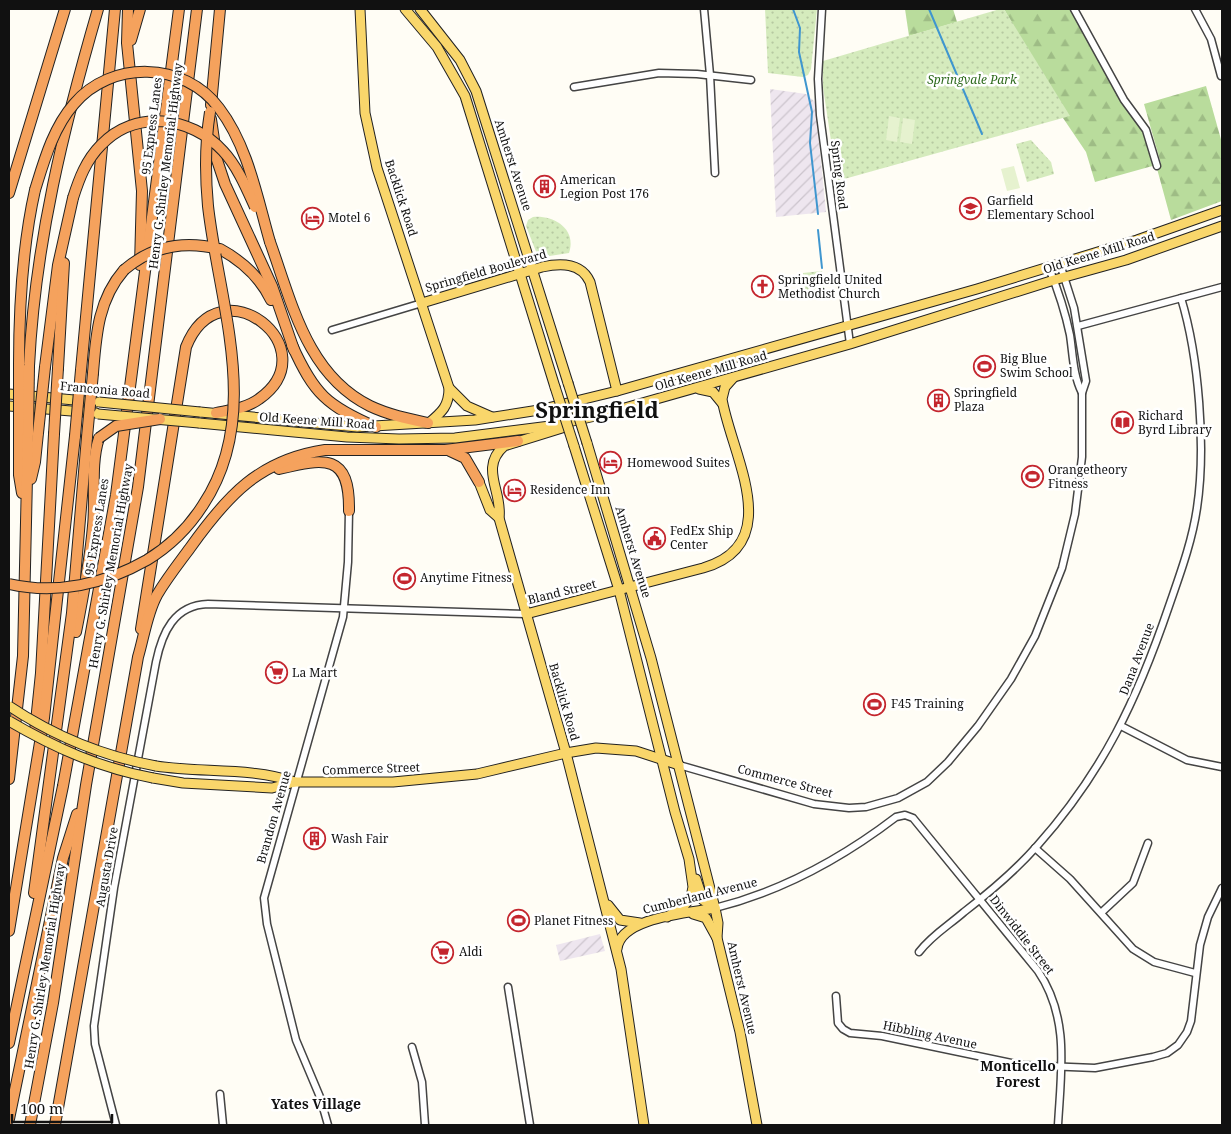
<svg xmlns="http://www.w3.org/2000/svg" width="1231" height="1134" font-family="'Noto Serif',serif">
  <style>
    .industrial { fill: url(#industrial-furrows) }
    .forest { fill: url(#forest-firs) }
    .park { fill: url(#park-dots) }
    .pitch { fill: #e6f2cf }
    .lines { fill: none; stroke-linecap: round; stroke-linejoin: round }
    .stream { stroke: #3f96cf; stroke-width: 2 }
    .minor-casing { stroke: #444; stroke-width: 9 }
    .major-casing { stroke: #222; stroke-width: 11 }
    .highway-casing { stroke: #222; stroke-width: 12 }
    .minor { stroke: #fff; stroke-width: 6 }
    .major { stroke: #f9d66b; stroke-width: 9 }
    .highway { stroke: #f5a25d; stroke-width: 10 }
    .major-bridge-casing { stroke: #222; stroke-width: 11; stroke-linecap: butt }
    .highway-bridge-casing { stroke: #222; stroke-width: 12; stroke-linecap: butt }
    .major-bridge { stroke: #f9d66b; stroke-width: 9 }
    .highway-bridge { stroke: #f5a25d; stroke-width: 10 }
    .labels { text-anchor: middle; stroke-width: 5; stroke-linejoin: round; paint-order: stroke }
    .park-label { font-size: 12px; font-style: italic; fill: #2f6b1f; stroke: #fff }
    .street-label { font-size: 12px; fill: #111; stroke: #fff }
    .poi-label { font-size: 12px; fill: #111; stroke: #fff; text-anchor: start }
    .neighbourhood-label { font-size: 14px; font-weight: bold; fill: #111; stroke: #fff }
    .town-label { font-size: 22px; font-weight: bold; fill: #111; stroke: #fff }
  </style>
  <defs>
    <pattern id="industrial-furrows" width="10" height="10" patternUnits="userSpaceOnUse" patternTransform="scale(1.25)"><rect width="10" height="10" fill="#eee6ef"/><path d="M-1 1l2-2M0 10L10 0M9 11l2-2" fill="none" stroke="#cbc4cc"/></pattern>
    <pattern id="forest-firs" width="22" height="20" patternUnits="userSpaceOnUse" patternTransform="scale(1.25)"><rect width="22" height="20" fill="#b9dc9c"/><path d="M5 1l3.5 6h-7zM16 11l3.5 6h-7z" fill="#9ebc85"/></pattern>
    <pattern id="park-dots" width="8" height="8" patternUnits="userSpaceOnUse" patternTransform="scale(1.25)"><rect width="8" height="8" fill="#d5ebbd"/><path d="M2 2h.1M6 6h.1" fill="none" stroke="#b6c8a1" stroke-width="1.8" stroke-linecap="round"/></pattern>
  </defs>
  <rect width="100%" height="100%" fill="#fffdf5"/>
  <g class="industrial">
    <polygon points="770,89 806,94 815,102 826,212 776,217"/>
    <polygon points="600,934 605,951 560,961 556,945"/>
  </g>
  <g class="forest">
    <polygon points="905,9 953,9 957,22 909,36"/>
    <polygon points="1004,9 1074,9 1127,109 1145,126 1156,165 1161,164 1144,104 1206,86 1222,143 1222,201 1171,220 1156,165 1095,182 1086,152 1063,118"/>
  </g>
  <g class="park">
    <polygon points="765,9 817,9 811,69 808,75 803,77 768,73"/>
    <polygon points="1000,9 1004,9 1070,116 837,181 823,87 823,61"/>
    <polygon points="1031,140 1051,162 1054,174 1027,182 1016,144"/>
    <path d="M 533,217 C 554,215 577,229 569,253 L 543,257 L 537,254 L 526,226 L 528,220 Z"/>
    <polygon points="822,271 824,289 805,292 803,273"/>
  </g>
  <g class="pitch">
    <polygon points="889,116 900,118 897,142 886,140"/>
    <polygon points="903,118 915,120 912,144 900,142"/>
    <polygon points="1014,166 1020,188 1007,191 1001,169"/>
  </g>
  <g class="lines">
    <g class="stream">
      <polyline points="793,9 800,28 799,52 812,112 810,143 818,214"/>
      <polyline points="929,9 982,134"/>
      <polyline points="818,230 822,268"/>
    </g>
    <defs>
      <g id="minor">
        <polyline points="704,9 710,75 715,173"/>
        <polyline points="822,9 818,79 820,115 850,344"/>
        <polyline points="1074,9 1124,100 1146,130 1157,166"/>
        <polyline points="1195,9 1211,39 1221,76"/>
        <polyline points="574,87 659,73 697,74 751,80"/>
        <path d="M 1049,268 C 1058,290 1065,311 1070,335 C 1073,355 1073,375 1082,393"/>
        <polyline points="1078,326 1222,287"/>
        <polyline points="332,330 422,303"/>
        <polyline points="1121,726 1187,760 1222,767"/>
        <polyline points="679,765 814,804 849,808 866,807 898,798 927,782 948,762 978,726 1011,679 1035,636 1062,568 1075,514 1082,457 1082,393 1086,381 1074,308 1060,264"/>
        <polyline points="1035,848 1070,879 1133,949 1154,962 1195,973"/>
        <path d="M 715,908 C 783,891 841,859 896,817 L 905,815 L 913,818 L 1038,971 C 1070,1018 1061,1071 1058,1125"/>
        <polyline points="1102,912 1133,883 1148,843"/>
        <path d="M 919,952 C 932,935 948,926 964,912 C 990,892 1015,871 1037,846 C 1103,772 1137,700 1169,606 C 1180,574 1192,542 1197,508 C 1206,448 1199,357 1181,298"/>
        <polyline points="508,987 530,1125"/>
        <polyline points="836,996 838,1023 843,1029 850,1033 882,1036 1021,1065 1095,1068 1153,1057 1167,1053 1178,1045 1187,1032 1191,1021 1200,945 1208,917 1222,888"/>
        <polyline points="412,1047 422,1082 425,1125"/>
        <polyline points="220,1094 223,1125"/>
        <path d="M 116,1125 L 95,1044 L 94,1026 L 114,888 L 156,662 C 162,633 174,605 208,604 L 526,614"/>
        <polyline points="328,1125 320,1097 296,1040 267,924 264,898 343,617 348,562 349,511"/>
      </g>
      <g id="major">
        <path d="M 360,9 L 365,113 L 377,168 L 449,388 C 449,406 442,412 429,423"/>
        <polyline points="405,9 437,47 465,96 555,387"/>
        <polyline points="420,9 460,60 476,91 568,383"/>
        <path d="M 422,303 L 542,267 C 560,263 581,262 590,282 L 617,391"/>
        <polyline points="449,388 467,406 492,417"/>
        <polyline points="699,389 713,392 722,403"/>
        <polyline points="9,394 96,402"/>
        <polyline points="9,406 96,413"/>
        <polyline points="200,412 357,427 475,420 539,410 617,391 977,289 1137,240 1222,210"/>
        <polyline points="199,423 347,437 399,439 455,438 550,426 600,415 850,344 1054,280 1126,260 1222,226"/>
        <path d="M 562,428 L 504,446 C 479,468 503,492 499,518 L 566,753 L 621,969 L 644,1125"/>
        <polyline points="587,443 651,658 715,908 718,923 717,938 740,1032 757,1125"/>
        <polyline points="574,446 619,590 675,812 689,859 693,887 691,897 683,907 667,917"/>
        <polyline points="479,482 490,510 499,518"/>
        <path d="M 526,614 L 703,568 C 787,544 731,454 722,399 L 725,387 L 733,378"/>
        <path d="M 156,766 C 202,773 251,767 295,782"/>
        <polyline points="153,778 183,783 272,788 295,782 393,782 477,774 566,753 596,748 636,751 679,765"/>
        <polyline points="696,879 703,900 715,908"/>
        <polyline points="608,905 620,920 640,923"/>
        <polyline points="693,914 706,918 717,938"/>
        <path d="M 617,949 C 620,917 690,913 715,908"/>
      </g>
      <g id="highway">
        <polyline points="128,9 127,43 142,191 140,265"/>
        <polyline points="131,40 140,9"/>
        <polyline points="211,105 220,9"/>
        <polyline points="211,119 217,160 225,184 272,286 294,350"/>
        <polyline points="9,193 65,9"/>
        <path d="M 270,242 C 292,303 307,375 370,406 C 389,415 409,419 428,423"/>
        <path d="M 220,249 C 242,261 260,277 271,300"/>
        <path d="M 292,345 C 314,394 327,406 376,427"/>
        <path d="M 19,364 C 19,305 22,248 35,190"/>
        <path d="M 29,366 C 35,243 64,126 98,9"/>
        <polyline points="45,367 58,265 73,198"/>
        <polyline points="58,368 64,263"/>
        <polyline points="81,370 115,9"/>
        <path d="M 93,373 C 96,335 98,300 124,270"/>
        <polyline points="19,431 19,475 22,493"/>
        <polyline points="450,451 465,458 479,482"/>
        <path d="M 279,469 C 325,458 350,453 349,511"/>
        <polyline points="31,479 35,462 38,433"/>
        <path d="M 141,629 L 186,347 C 220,261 330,349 259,399 C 247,408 230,410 216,413"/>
        <path d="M 76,632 C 83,597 90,562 93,526 C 96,498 90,465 99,438"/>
        <polyline points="35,731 41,673 54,434"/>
        <polyline points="9,779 23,656 28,433"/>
        <polyline points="34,893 72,613 87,437"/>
        <polyline points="9,931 44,718 75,436"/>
        <polyline points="9,1043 63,786 116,495 179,9"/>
        <polyline points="9,1119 63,858 77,814"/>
        <polyline points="30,1125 53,1003 86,785 138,487 197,9"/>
        <path d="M 55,1125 L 138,657 C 144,637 147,613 157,595 C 167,578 179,563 190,548 C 227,496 259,460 325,450 L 445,450 L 518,441"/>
      </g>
    </defs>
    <use href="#minor" class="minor-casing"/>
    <use href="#major" class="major-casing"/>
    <use href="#highway" class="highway-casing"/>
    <use href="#minor" class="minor"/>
    <use href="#major" class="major"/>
    <use href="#highway" class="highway"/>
    <defs>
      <g id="major-bridge">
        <polyline points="568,383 587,443"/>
        <polyline points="555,387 574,446"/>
        <polyline points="99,402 200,412"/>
        <polyline points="98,414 199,423"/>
        <path d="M 9,706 C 54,736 102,756 156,766"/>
        <path d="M 9,721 C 55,748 100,768 153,778"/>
      </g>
      <g id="highway-bridge">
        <path d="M 35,190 C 44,161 53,128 74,104 C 111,60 184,61 219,108 C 248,146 257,197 270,242"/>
        <path d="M 73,198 C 79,179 86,160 101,145 C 135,109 191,116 223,151 C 237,166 246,187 255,207"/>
        <path d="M 124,270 C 152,246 183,240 219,249"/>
        <polyline points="19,364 19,431"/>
        <polyline points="28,433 29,366"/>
        <polyline points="38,433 45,367"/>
        <polyline points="54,434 58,368"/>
        <polyline points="75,436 81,370"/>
        <polyline points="87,437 93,373"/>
        <polyline points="99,438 116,426 160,419"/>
        <path d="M 9,584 C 57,595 105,584 147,560 C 170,546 189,527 203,505 C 263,415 219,304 208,206 C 205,174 205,143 210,112"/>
      </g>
    </defs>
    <use href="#major-bridge" class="major-bridge-casing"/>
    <use href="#highway-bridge" class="highway-bridge-casing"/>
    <use href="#major-bridge" class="major-bridge"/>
    <use href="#highway-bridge" class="highway-bridge"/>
  </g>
  <defs>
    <symbol id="building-ring" viewBox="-11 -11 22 22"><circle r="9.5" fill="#fff" stroke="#c4262e" stroke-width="1.5"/><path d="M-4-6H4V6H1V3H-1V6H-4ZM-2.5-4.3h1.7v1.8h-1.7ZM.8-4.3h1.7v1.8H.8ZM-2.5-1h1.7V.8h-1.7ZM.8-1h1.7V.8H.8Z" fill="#c4262e"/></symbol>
    <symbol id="school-ring" viewBox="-11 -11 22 22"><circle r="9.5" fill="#fff" stroke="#c4262e" stroke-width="1.5"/><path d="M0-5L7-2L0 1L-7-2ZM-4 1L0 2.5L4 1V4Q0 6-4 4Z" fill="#c4262e"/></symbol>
    <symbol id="hotel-ring" viewBox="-11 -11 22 22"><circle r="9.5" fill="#fff" stroke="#c4262e" stroke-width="1.5"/><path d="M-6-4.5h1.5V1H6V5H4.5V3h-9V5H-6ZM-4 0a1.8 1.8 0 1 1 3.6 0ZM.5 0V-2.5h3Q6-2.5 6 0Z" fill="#c4262e"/></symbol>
    <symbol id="church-ring" viewBox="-11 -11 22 22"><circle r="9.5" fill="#fff" stroke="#c4262e" stroke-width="1.5"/><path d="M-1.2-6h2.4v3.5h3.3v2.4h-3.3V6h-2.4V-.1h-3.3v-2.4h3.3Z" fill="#c4262e"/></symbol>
    <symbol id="stadium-ring" viewBox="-11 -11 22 22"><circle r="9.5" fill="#fff" stroke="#c4262e" stroke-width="1.5"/><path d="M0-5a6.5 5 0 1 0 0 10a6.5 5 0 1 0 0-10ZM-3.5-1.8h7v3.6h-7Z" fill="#c4262e"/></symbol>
    <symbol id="library-ring" viewBox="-11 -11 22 22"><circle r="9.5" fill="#fff" stroke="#c4262e" stroke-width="1.5"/><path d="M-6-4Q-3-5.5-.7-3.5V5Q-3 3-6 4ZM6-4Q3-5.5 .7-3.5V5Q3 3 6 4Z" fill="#c4262e"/></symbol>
    <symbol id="civic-ring" viewBox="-11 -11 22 22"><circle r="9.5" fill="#fff" stroke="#c4262e" stroke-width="1.5"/><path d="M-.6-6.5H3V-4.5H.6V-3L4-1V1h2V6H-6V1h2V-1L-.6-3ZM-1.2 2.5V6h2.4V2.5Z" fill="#c4262e"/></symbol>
    <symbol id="supermarket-ring" viewBox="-11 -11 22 22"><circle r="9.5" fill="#fff" stroke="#c4262e" stroke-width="1.5"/><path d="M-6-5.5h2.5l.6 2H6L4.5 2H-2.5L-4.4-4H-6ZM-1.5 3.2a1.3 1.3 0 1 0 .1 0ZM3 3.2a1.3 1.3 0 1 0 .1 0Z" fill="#c4262e"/></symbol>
  </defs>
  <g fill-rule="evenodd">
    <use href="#building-ring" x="532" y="174" width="25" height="25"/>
    <use href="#school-ring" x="958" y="196" width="25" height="25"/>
    <use href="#hotel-ring" x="300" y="206" width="25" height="25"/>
    <use href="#church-ring" x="750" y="274" width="25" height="25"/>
    <use href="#stadium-ring" x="972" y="354" width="25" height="25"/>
    <use href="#building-ring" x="926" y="388" width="25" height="25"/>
    <use href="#library-ring" x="1110" y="410" width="25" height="25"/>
    <use href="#hotel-ring" x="598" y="450" width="25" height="25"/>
    <use href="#stadium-ring" x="1020" y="464" width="25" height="25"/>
    <use href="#hotel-ring" x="502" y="478" width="25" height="25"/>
    <use href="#civic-ring" x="642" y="526" width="25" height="25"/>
    <use href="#stadium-ring" x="392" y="566" width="25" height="25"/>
    <use href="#supermarket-ring" x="264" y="660" width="25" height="25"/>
    <use href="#stadium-ring" x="862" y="692" width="25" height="25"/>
    <use href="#building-ring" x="302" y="826" width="25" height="25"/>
    <use href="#stadium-ring" x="506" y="908" width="25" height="25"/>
    <use href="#supermarket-ring" x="430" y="940" width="25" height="25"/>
  </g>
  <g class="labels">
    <g class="park-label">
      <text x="972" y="84">Springvale Park</text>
    </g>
    <g class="street-label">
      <text transform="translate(152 126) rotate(-83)" y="4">95 Express Lanes</text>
      <text transform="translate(513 165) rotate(72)" y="4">Amherst Avenue</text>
      <text transform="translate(166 166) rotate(-83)" y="4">Henry G. Shirley Memorial Highway</text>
      <text transform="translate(839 175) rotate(83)" y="4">Spring Road</text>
      <text transform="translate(401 198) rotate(72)" y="4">Backlick Road</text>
      <text transform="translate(1099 253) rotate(-17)" y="4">Old Keene Mill Road</text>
      <text transform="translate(486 271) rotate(-16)" y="4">Springfield Boulevard</text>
      <text transform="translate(711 371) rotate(-16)" y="4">Old Keene Mill Road</text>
      <text transform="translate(105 390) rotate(5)" y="4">Franconia Road</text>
      <text transform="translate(317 421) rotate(4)" y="4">Old Keene Mill Road</text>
      <text transform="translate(97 527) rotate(-81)" y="4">95 Express Lanes</text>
      <text transform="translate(633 552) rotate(73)" y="4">Amherst Avenue</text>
      <text transform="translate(111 566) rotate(-80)" y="4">Henry G. Shirley Memorial Highway</text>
      <text transform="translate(562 592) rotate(-14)" y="4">Bland Street</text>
      <text transform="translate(1137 659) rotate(-69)" y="4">Dana Avenue</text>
      <text transform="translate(564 702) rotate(74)" y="4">Backlick Road</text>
      <text transform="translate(371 769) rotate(-2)" y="4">Commerce Street</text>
      <text transform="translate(785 781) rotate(15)" y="4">Commerce Street</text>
      <text transform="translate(274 817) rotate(-74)" y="4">Brandon Avenue</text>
      <text transform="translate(107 867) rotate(-80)" y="4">Augusta Drive</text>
      <text transform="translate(700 896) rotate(-14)" y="4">Cumberland Avenue</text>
      <text transform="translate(1022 935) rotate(52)" y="4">Dinwiddie Street</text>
      <text transform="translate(45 966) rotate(-81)" y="4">Henry G. Shirley Memorial Highway</text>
      <text transform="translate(742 988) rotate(77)" y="4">Amherst Avenue</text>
      <text transform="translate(930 1035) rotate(12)" y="4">Hibbling Avenue</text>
    </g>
    <g class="poi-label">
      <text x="560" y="184">American<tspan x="560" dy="14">Legion Post 176</tspan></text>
      <text x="987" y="205">Garfield<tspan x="987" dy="14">Elementary School</tspan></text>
      <text x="328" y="222">Motel 6</text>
      <text x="778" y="284">Springfield United<tspan x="778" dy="14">Methodist Church</tspan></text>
      <text x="1000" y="363">Big Blue<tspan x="1000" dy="14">Swim School</tspan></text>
      <text x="954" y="397">Springfield<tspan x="954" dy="14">Plaza</tspan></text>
      <text x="1138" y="420">Richard<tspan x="1138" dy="14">Byrd Library</tspan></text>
      <text x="627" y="467">Homewood Suites</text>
      <text x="1048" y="474">Orangetheory<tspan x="1048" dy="14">Fitness</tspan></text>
      <text x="530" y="494">Residence Inn</text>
      <text x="670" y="535">FedEx Ship<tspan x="670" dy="14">Center</tspan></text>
      <text x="420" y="582">Anytime Fitness</text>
      <text x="292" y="677">La Mart</text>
      <text x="891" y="708">F45 Training</text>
      <text x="331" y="843">Wash Fair</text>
      <text x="534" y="925">Planet Fitness</text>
      <text x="459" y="956">Aldi</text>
    </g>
    <g class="neighbourhood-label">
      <text x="1018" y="1071">Monticello<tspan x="1018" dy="16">Forest</tspan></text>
      <text x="316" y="1109">Yates Village</text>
    </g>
    <g class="town-label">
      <text x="597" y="418">Springfield</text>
    </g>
  </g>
  <rect width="1231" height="1134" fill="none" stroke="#111111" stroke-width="20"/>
  <path d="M12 1114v8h100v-8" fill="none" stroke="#111111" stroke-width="2.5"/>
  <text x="20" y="1114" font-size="15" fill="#111111" stroke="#ffffff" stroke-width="4" paint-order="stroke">100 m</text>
</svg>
